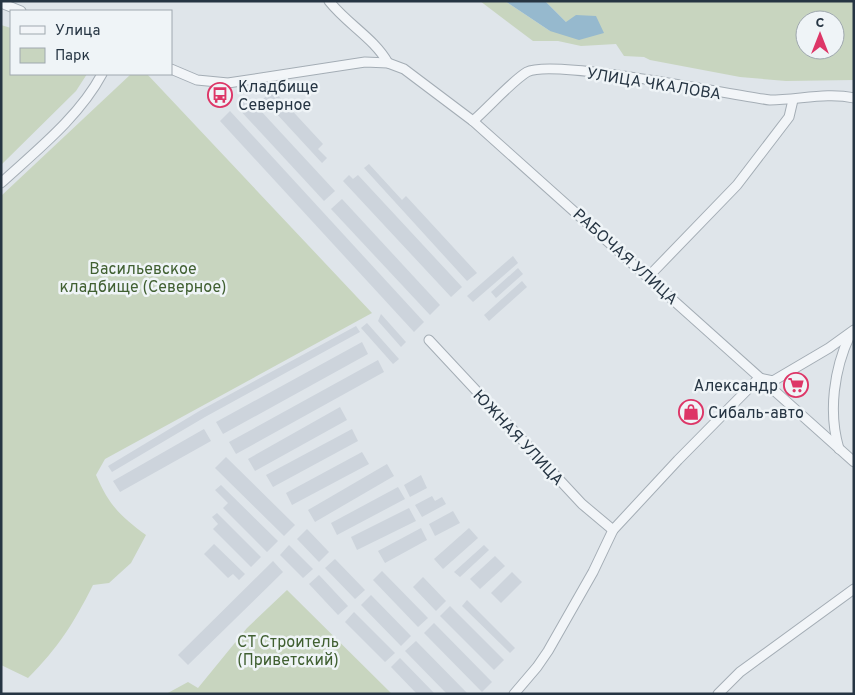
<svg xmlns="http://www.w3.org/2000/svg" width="855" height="695" font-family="Overpass,sans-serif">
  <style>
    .built { fill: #cdd4dc }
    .green { fill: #c8d5bf; fill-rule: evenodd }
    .water { fill: #96b9ce }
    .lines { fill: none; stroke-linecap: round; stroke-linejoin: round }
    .minor-casing { stroke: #a4adb5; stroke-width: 11 }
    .minor { stroke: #f2f5f8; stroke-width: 9 }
    .labels { text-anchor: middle; stroke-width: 5; stroke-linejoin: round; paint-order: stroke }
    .street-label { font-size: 16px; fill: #263543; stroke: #eff4f7 }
    .poi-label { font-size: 16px; fill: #263543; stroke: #eff4f7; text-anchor: start }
    .park-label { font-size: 16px; fill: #416032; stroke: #eff4f7 }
  </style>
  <rect width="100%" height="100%" fill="#dfe5ea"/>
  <g class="built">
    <polygon points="273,90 323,144 318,149 327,158 322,163 263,99"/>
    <polygon points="248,97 335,191 324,201 237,107"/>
    <polygon points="230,111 424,322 414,332 220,121"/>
    <polygon points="369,164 402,200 406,196 477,273 467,281 364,168"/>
    <polygon points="349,175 353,179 358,175 462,287 451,297 343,181"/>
    <polygon points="342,199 440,305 430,315 331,209"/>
    <polygon points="513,256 518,263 473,302 467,296"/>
    <polygon points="518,268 523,274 496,298 491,292"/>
    <polygon points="522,281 527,287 489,321 484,315"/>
    <polygon points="381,314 406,342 401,347 378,321"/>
    <polygon points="367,323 399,359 393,364 361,328"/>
    <polygon points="356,326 360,332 205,417 112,472 108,466 201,410"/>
    <polygon points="362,342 368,354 223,434 216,422"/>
    <polygon points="378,360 384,372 236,454 229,442"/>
    <polygon points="340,407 347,420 255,471 248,459"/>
    <polygon points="204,429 211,441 120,492 113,481"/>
    <polygon points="352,429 358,441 273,487 266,475"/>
    <polygon points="362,452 369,464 292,505 286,493"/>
    <polygon points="226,457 295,525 284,536 215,468"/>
    <polygon points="387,464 394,476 315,522 308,510"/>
    <polygon points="421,475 427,488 410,497 404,485"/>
    <polygon points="221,485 278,541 267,552 223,508 228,503 215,490"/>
    <polygon points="398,487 405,499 337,535 331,523"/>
    <polygon points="432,496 435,501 442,497 446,504 422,517 415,505"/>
    <polygon points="409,508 416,521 357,550 351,537"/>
    <polygon points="453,511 460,523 435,536 429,524"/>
    <polygon points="217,513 261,557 251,567 213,529 218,524 212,517"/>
    <polygon points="421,528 427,540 385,563 378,551"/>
    <polygon points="469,528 478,538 443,569 434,559"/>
    <polygon points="307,529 329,552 319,562 297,539"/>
    <polygon points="214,544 245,574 239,580 233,574 228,578 204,554"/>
    <polygon points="289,545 313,569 303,578 280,555"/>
    <polygon points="484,545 489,550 460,577 454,572"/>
    <polygon points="495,556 505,566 480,589 470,579"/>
    <polygon points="335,559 365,590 355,599 325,568"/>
    <polygon points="273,561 283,572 188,665 178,655"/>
    <polygon points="382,571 428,618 418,627 373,580"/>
    <polygon points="512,572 522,582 501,603 491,593"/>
    <polygon points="319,575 348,606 338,615 309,584"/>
    <polygon points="423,577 446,601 436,611 413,587"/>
    <polygon points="371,595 411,636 401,646 361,605"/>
    <polygon points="467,600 515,648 510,653 462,606"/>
    <polygon points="450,606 504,660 494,670 440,616"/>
    <polygon points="354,612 395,653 385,662 345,622"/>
    <polygon points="434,623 492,682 482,692 424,633"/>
    <polygon points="416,641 468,694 447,694 405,651"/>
    <polygon points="400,658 435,694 417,694 391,667"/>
  </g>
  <g class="green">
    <path d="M 480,1 L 505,1 L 550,31 L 566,22 L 545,1 L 854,1 L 854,80 L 786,81 L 740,77 L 650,60 L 644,57 L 624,56 L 616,44 L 581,46 L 558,41 L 533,41 ZM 805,20 L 835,20 L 835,50 L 805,50 Z"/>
    <polygon points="1,25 11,28 11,74 87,74 76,91 1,165"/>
    <path d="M 131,74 L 147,74 L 372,313 L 105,459 L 96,475 C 109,505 120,516 146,535 L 131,563 L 109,583 L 93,585 C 74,623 58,648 28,678 L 1,665 L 1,196 Z"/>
    <polygon points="287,590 392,694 166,694 188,682 198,688 247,628"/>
  </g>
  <polygon class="water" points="505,1 545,1 566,22 576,15 596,16 604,33 579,40 550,31"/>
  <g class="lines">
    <defs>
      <g id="minor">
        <path d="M 329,1 C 347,24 374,38 388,63"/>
        <polyline points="1,3 21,11"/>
        <polyline points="171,69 197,80 228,83 365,62 388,63 404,69 473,121 854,462"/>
        <path d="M 473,121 C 487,109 513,80 527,72 C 553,58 731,95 770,100 C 798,100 827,92 854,98"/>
        <path d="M 1,183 C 37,150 79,117 102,74"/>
        <polyline points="649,276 737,185 789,117 793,100"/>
        <polyline points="429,340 582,504 613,530"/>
        <path d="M 839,449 C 828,412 834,369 850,335"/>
        <polyline points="514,694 537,667 548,651 593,572 613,530 678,460 759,378 773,381 829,348 854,330"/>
        <polyline points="718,694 740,672 854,589"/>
      </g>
    </defs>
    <use href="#minor" class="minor-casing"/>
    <use href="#minor" class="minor"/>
  </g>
  <defs>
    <symbol id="bus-ring" viewBox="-11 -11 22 22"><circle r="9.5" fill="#eff4f7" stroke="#dd3667" stroke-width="1.5"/><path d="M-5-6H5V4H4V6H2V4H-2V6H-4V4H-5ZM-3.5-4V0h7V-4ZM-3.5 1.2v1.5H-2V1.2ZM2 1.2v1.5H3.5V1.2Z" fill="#dd3667"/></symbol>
    <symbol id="supermarket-ring" viewBox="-11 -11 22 22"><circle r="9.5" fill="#eff4f7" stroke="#dd3667" stroke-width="1.5"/><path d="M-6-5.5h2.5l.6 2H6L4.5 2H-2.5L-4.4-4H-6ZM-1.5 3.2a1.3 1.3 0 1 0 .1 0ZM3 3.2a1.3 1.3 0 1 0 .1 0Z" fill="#dd3667"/></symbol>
    <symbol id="shop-ring" viewBox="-11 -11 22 22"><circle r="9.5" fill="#eff4f7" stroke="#dd3667" stroke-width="1.5"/><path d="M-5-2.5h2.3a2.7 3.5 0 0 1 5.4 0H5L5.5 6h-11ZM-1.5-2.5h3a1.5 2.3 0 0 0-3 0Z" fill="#dd3667"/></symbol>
  </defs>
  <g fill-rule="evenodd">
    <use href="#bus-ring" x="206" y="81" width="28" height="28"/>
    <use href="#supermarket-ring" x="782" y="371" width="28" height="28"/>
    <use href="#shop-ring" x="677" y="398" width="28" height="28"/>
  </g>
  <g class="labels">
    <g class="street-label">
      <text transform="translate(654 83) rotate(9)" y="6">УЛИЦА ЧКАЛОВА</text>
      <text transform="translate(626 256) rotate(42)" y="6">РАБОЧАЯ УЛИЦА</text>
      <text transform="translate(519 437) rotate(47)" y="6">ЮЖНАЯ УЛИЦА</text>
    </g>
    <g class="poi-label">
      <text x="238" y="92">Кладбище<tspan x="238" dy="18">Северное</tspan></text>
      <text x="778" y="391" text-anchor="end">Александр</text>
      <text x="708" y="418">Сибаль-авто</text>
    </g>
    <g class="park-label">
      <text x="143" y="274">Васильевское<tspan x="143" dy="18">кладбище (Северное)</tspan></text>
      <text x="288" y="647">СТ Строитель<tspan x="288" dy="18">(Приветский)</tspan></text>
    </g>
  </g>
  <rect width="855" height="695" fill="none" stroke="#263543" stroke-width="5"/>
  <rect x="10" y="10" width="162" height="65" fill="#eff4f7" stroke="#9fa8af"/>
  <rect x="20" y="26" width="25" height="8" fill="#f2f5f8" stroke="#9fa8af"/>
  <text x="55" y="35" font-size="15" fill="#263543">Улица</text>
  <rect x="20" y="48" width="25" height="15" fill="#c8d5bf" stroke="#9fa8af"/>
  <text x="55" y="60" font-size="15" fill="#263543">Парк</text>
  <g transform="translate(820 35)"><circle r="24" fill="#eff4f7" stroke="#9fa8af"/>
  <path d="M0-4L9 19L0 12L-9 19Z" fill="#dd3667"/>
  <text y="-8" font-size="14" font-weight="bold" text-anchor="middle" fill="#263543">С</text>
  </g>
</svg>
